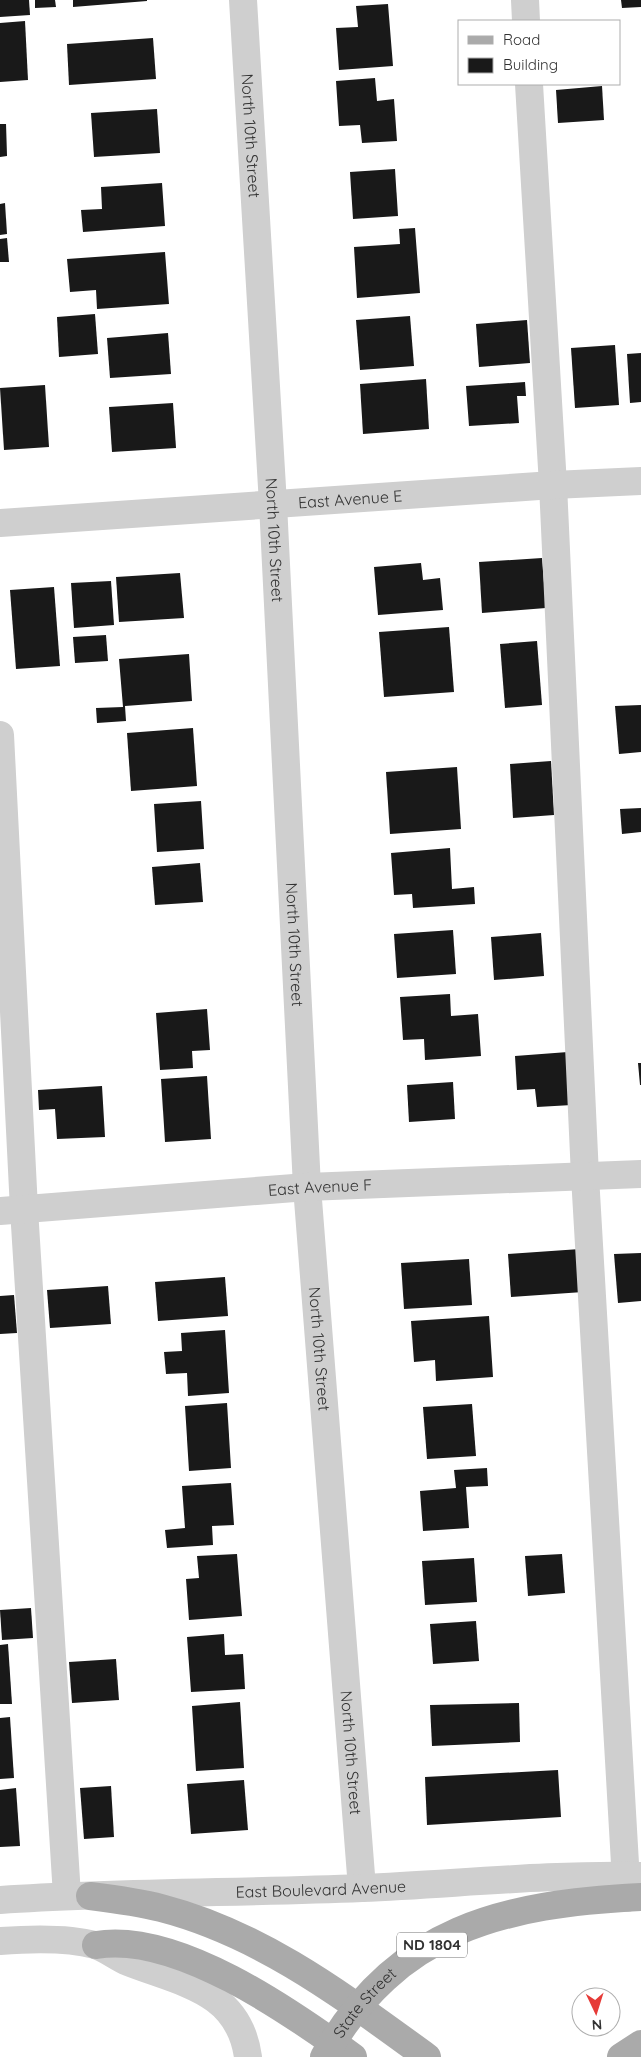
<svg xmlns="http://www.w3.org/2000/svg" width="641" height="2057" font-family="Quicksand,sans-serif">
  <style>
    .building { fill: #191919 }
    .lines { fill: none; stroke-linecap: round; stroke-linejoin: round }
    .minor { stroke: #cfcfcf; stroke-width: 28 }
    .major { stroke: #aaa; stroke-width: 28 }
    .labels { text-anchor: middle; stroke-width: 5; stroke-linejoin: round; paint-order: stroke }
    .shield { fill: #fff; stroke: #707070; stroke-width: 1 }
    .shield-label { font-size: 15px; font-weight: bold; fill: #323232 }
    .street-label { font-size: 16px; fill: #323232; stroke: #fff }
  </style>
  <rect width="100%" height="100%" fill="#fff"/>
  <g class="building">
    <polygon points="0,0 29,0 30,15 0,17"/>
    <polygon points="35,0 55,0 56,7 35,8"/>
    <polygon points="73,0 147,0 147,1 73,7"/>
    <polygon points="621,0 641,0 641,7 622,8"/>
    <polygon points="388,4 393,66 339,70 336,28 358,27 356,6"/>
    <polygon points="25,21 28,80 0,82 0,23"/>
    <polygon points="153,38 156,79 69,85 67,44"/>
    <polygon points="375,78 377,101 394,99 397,141 362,143 360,125 339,126 336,81"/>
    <polygon points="602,86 604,120 558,123 556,90"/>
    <polygon points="157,109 160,153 94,157 91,113"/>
    <polygon points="0,124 6,124 7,156 0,157"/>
    <polygon points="395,169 398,216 353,219 350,172"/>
    <polygon points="162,183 165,226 83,232 81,210 102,209 101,187"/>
    <polygon points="5,203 7,234 0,235 0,204"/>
    <polygon points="415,228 420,293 357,298 354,247 400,244 399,229"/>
    <polygon points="7,238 9,262 0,262 0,239"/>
    <polygon points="165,252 169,304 97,309 96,290 70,292 67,259"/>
    <polygon points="95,314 98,354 59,357 57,317"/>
    <polygon points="410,316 414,366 360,370 356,320"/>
    <polygon points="527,320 530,363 479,367 476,324"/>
    <polygon points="168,333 171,374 110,378 107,338"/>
    <polygon points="615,345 619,405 575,408 571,348"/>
    <polygon points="641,353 641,402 630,403 627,354"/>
    <polygon points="426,379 429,429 363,434 360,384"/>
    <polygon points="525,382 526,396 517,396 519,423 469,426 466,386"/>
    <polygon points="45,385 49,447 4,450 0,388"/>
    <polygon points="173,403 176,448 112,452 109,407"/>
    <polygon points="542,558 546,608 482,613 479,562"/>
    <polygon points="421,563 423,580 440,578 443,610 378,615 374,567"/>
    <polygon points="180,573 184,618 119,622 116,577"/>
    <polygon points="111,581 114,625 74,628 71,583"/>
    <polygon points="54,587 60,666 16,669 10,590"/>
    <polygon points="449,627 454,692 384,697 379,632"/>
    <polygon points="106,635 108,661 75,663 73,637"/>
    <polygon points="537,641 542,705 505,708 500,644"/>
    <polygon points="189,654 192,701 125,706 126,721 97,723 96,708 123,707 119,659"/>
    <polygon points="641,705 641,752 619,754 615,706"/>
    <polygon points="193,728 197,786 131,791 127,733"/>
    <polygon points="551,761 554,815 513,818 510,764"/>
    <polygon points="457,767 461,829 390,834 386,772"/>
    <polygon points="201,801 204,849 157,852 154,804"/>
    <polygon points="641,808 641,832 622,834 620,809"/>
    <polygon points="450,848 452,889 474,887 475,904 413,908 412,894 394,895 391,853"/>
    <polygon points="200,863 203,902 155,905 152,867"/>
    <polygon points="453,930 456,974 397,978 394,934"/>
    <polygon points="541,933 544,976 494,980 491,937"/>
    <polygon points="450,994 451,1016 478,1014 481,1056 425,1060 424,1039 403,1040 400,997"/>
    <polygon points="207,1009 210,1050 192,1051 193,1068 160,1070 156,1013"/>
    <polygon points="568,1052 572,1105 537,1107 535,1089 517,1090 515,1056"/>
    <polygon points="638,1063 641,1063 641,1085 640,1085"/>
    <polygon points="207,1076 211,1139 165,1142 161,1079"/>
    <polygon points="453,1082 455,1119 409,1122 407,1085"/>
    <polygon points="102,1086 105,1137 57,1139 55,1109 39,1110 38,1090"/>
    <polygon points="580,1249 583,1292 511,1297 508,1254"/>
    <polygon points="641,1253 641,1301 618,1303 614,1254"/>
    <polygon points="469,1259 472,1305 404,1309 401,1263"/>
    <polygon points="225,1277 228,1316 158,1321 155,1282"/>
    <polygon points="108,1286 111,1324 50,1328 47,1290"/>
    <polygon points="14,1295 17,1333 0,1334 0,1296"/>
    <polygon points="489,1316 493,1377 436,1381 435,1360 414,1362 411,1321"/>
    <polygon points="225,1330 229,1393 188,1396 187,1373 166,1374 164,1352 182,1351 181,1333"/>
    <polygon points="227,1403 231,1468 189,1471 185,1406"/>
    <polygon points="472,1404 476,1456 427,1459 423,1407"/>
    <polygon points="487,1468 488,1486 466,1487 469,1528 423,1531 420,1491 456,1488 454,1470"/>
    <polygon points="231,1483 234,1525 212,1526 213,1545 167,1548 165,1530 185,1528 182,1486"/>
    <polygon points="237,1554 242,1616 189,1620 186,1579 199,1578 197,1556"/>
    <polygon points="562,1554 565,1593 528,1596 525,1556"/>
    <polygon points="474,1558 477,1602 425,1605 422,1561"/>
    <polygon points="31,1608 33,1638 2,1640 0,1610"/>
    <polygon points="476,1621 479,1661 433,1664 430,1624"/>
    <polygon points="224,1634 225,1655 243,1654 245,1689 191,1692 187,1637"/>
    <polygon points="8,1644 12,1704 0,1704 0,1645"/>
    <polygon points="116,1659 119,1700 72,1703 69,1662"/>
    <polygon points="240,1702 244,1768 196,1771 192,1706"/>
    <polygon points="519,1703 520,1742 432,1746 430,1705"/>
    <polygon points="10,1717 14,1778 0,1779 0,1718"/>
    <polygon points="558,1770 561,1817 427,1825 425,1777"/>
    <polygon points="244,1780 248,1830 191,1834 187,1784"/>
    <polygon points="111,1786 114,1837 84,1839 80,1788"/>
    <polygon points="16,1788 20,1846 0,1847 0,1790"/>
  </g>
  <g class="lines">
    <g class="minor">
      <path id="s1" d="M 243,0 L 273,504 L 307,1187 L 362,1888"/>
      <polyline points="525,0 526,21"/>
      <polyline points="529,84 553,485 585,1176 627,1898"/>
      <path id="s2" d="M 0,523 L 553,485 L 641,481"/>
      <polyline points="0,735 24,1209 67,1896"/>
      <path id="s3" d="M 0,1211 L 307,1187 L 641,1174"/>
      <path id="s4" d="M 0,1900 C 120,1892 241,1893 362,1888 C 455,1884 548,1874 641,1876"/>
      <path d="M 0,1941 C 27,1939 69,1938 95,1945 C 104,1947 118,1958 128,1962 C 181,1983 239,1990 248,2057"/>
    </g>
    <g class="major">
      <path d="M 90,1896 C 114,1899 138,1902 161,1908 C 262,1934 344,1997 427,2057"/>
      <path d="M 96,1945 C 176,1931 291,2012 353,2057"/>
      <path id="s5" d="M 324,2057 C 396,1928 504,1904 641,1897"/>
      <polyline points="621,2057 641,2044"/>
    </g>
  </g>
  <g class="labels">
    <rect class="shield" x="397" y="1932.5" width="70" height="25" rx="4"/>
    <g class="shield-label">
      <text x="432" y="1950">ND 1804</text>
    </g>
    <g class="street-label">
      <text dy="6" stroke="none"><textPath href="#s1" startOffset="136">North 10th Street</textPath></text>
      <text dy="6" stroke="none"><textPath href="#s2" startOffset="351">East Avenue E</textPath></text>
      <text dy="6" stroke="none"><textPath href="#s1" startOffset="541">North 10th Street</textPath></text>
      <text dy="6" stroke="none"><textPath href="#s1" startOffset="946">North 10th Street</textPath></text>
      <text dy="6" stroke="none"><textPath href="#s3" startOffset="321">East Avenue F</textPath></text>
      <text dy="6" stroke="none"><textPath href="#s1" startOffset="1351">North 10th Street</textPath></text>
      <text dy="6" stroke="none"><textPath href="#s1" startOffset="1756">North 10th Street</textPath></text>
      <text dy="6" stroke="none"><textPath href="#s4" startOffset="321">East Boulevard Avenue</textPath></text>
      <text dy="6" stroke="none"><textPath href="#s5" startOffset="68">State Street</textPath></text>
    </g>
  </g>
  <rect x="458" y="20" width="162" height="65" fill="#ffffff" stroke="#adadad"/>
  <rect x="468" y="36" width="25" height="8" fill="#aaaaaa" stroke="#adadad"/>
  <text x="503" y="45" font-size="15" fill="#323232">Road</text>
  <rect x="468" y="58" width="25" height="15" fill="#191919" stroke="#adadad"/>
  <text x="503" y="70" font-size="15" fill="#323232">Building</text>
  <g transform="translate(596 2012) rotate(176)"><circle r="24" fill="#ffffff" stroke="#adadad"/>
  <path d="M0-4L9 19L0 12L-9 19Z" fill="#e63a37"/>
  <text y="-8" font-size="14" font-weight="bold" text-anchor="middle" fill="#323232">N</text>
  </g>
</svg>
